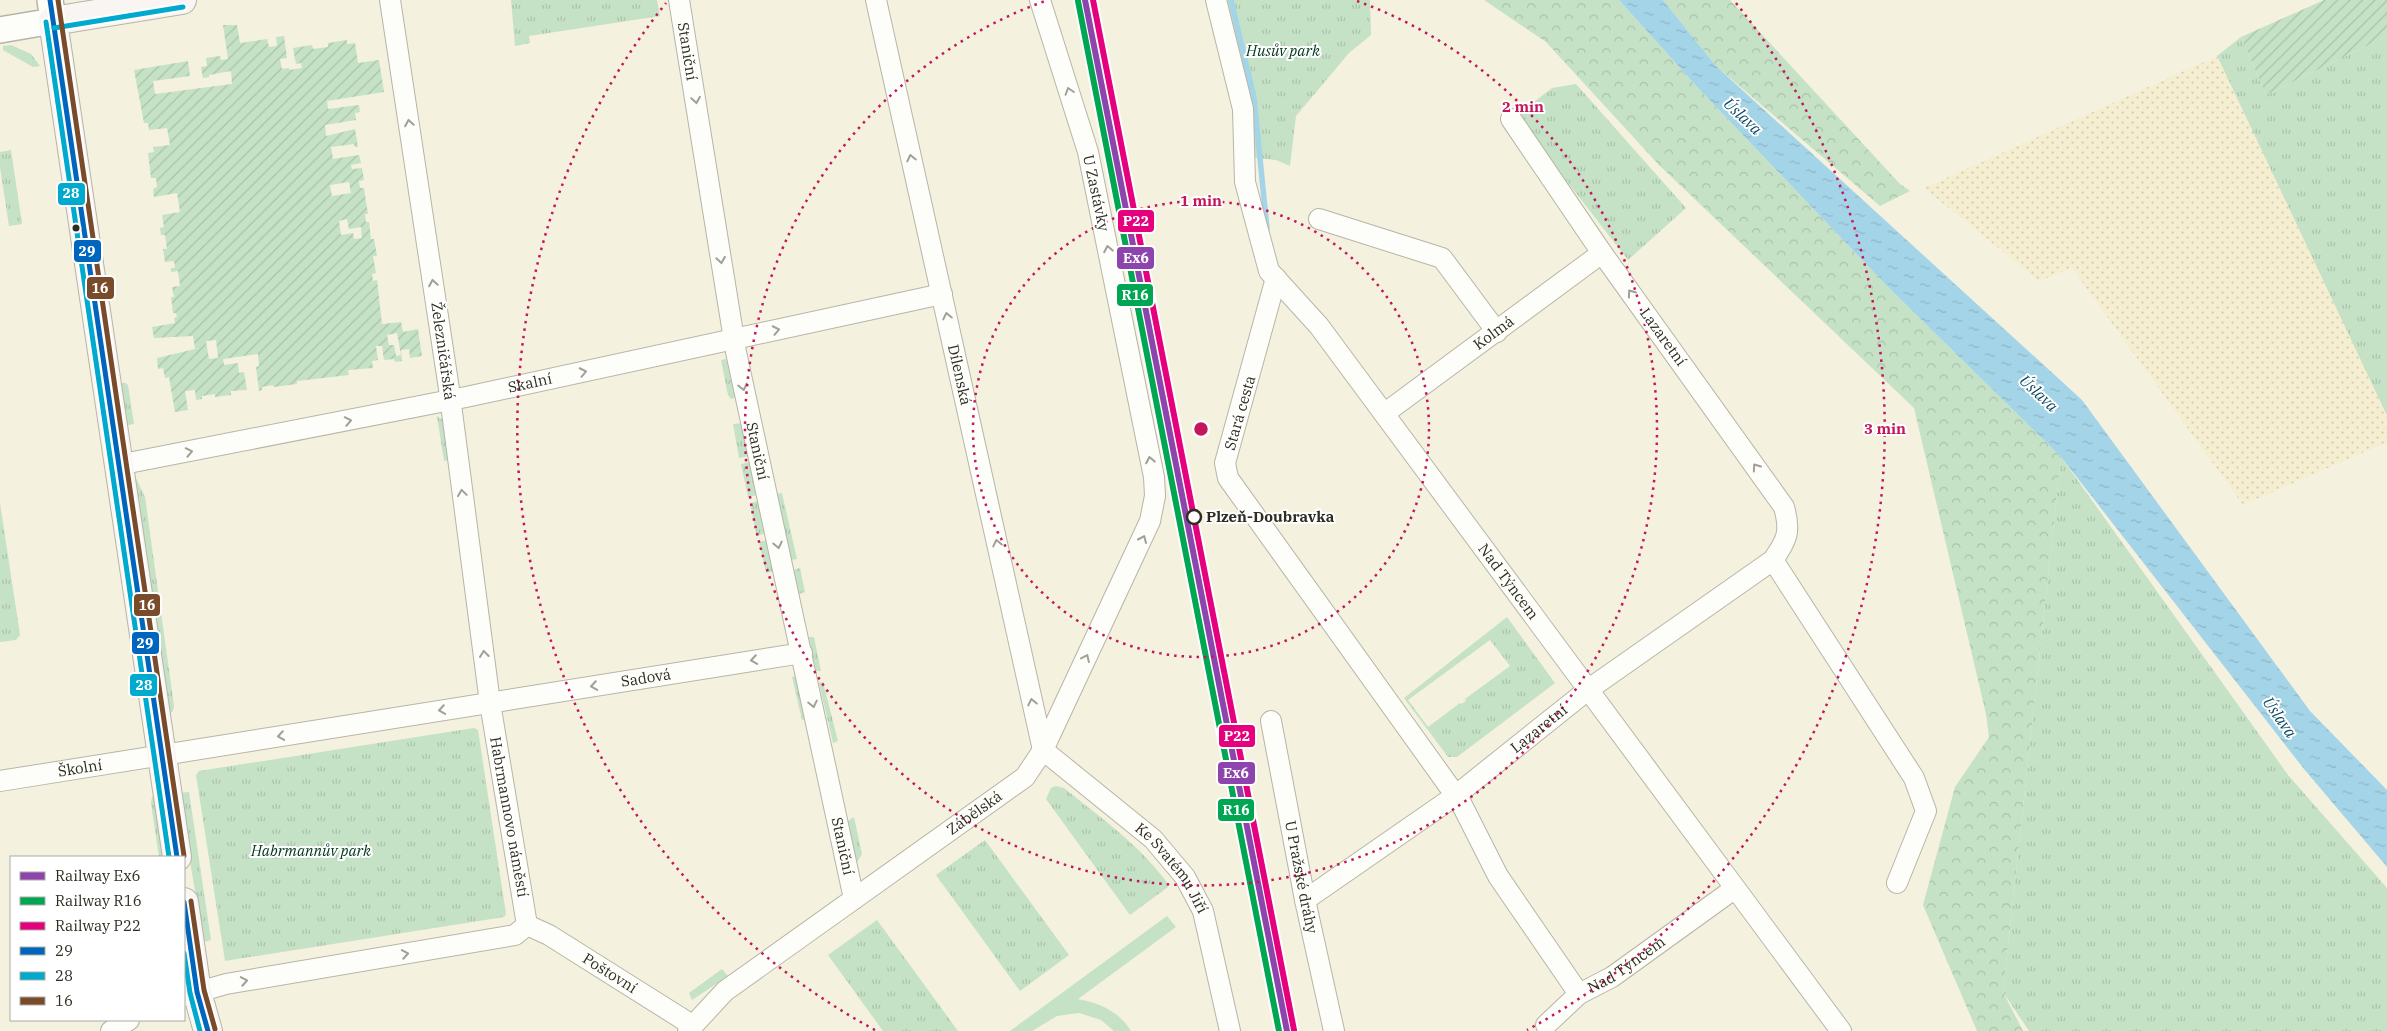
<svg xmlns="http://www.w3.org/2000/svg" width="2387" height="1031" font-family="'IBM Plex Serif',serif">
  <style>
    .grass { fill: url(#grass-tufts); fill-rule: evenodd }
    .forest { fill: url(#forest-crowns) }
    .sand { fill: url(#sand-dots) }
    .garden { fill: url(#garden-furrows); fill-rule: evenodd }
    .pitch { fill: #c5e2c6 }
    .water { fill: url(#water-ripples) }
    .lines { fill: none; stroke-linecap: round; stroke-linejoin: round }
    .stream { stroke: #a4d4e8; stroke-width: 5.5 }
    .minor-casing { stroke: #b8b5a6; stroke-width: 22 }
    .tertiary-casing { stroke: #b8b5a6; stroke-width: 28 }
    .secondary-casing { stroke: #b8b5a6; stroke-width: 30 }
    .minor { stroke: #fdfdfa; stroke-width: 20 }
    .tertiary { stroke: #fdfdfa; stroke-width: 25 }
    .secondary { stroke: #f9f5f2; stroke-width: 28 }
    .bus-1-casing { stroke: #fff; stroke-width: 9 }
    .bus-2-casing { stroke: #fff; stroke-width: 9 }
    .bus-3-casing { stroke: #fff; stroke-width: 9 }
    .bus-1 { stroke: #0065bd; stroke-width: 5 }
    .bus-2 { stroke: #00a9ce; stroke-width: 5 }
    .bus-3 { stroke: #7a4b2a; stroke-width: 5 }
    .rail-1-casing { stroke: #fff; stroke-width: 10 }
    .rail-2-casing { stroke: #fff; stroke-width: 10 }
    .rail-3-casing { stroke: #fff; stroke-width: 10 }
    .rail-1 { stroke: #8e44ad; stroke-width: 6 }
    .rail-2 { stroke: #00a651; stroke-width: 6 }
    .rail-3 { stroke: #e5007d; stroke-width: 6 }
    .oneway { stroke: #a09f98 }
    .ring { fill: none; stroke: #c2185b; stroke-width: 2.5; stroke-dasharray: 2.5 5 }
    .bus-dot { fill: #2f2d21; stroke: #fff; stroke-width: 2 }
    .stop-dot { fill: #fff; stroke: #2f2d21; stroke-width: 2.5 }
    .labels { text-anchor: middle; stroke-width: 4; stroke-linejoin: round; paint-order: stroke }
    .park-label { font-size: 15px; font-style: italic; fill: #00361c; stroke: #fff }
    .street-label { font-size: 15px; fill: #2f2d21; stroke: #fff }
    .stop-label { font-size: 15px; font-weight: bold; fill: #2f2d21; stroke: #fff; text-anchor: start }
    .water-label { font-size: 16px; font-style: italic; fill: #0b4760; stroke: #fff }
    .centre { fill: #c2185b; stroke: #fff; stroke-width: 2.5 }
    .ring-label { font-size: 15px; text-anchor: middle; font-weight: bold; fill: #c2185b; stroke: #fff; stroke-width: 4; stroke-linejoin: round; paint-order: stroke }
    .line-badge { stroke: #fff; stroke-width: 2 }
    .badge-label { font-size: 14px; text-anchor: middle; font-weight: bold; fill: #fff }
  </style>
  <defs>
    <pattern id="grass-tufts" width="24" height="20" patternUnits="userSpaceOnUse" patternTransform="scale(1.25)"><rect width="24" height="20" fill="#c5e2c6"/><path d="M3 7l-1-3M5 7V3M7 7l1-3M15 17l-1-3M17 17v-4M19 17l1-3" fill="none" stroke="#aac2aa"/></pattern>
    <pattern id="forest-crowns" width="20" height="18" patternUnits="userSpaceOnUse" patternTransform="scale(1.25)"><rect width="20" height="18" fill="#c5e2c6"/><path d="M2 6a3 3 0 1 1 6 0M12 15a3 3 0 1 1 6 0" fill="none" stroke="#aac2aa"/></pattern>
    <pattern id="sand-dots" width="8" height="8" patternUnits="userSpaceOnUse" patternTransform="scale(1.25)"><rect width="8" height="8" fill="#f5eed1"/><path d="M2 2h.1M6 6h.1" fill="none" stroke="#d2ccb3" stroke-width="1.8" stroke-linecap="round"/></pattern>
    <pattern id="garden-furrows" width="10" height="10" patternUnits="userSpaceOnUse" patternTransform="scale(1.25)"><rect width="10" height="10" fill="#c5e2c6"/><path d="M-1 1l2-2M0 10L10 0M9 11l2-2" fill="none" stroke="#aac2aa"/></pattern>
    <pattern id="water-ripples" width="26" height="14" patternUnits="userSpaceOnUse" patternTransform="scale(1.25)"><rect width="26" height="14" fill="#a4d4e8"/><path d="M2 4q2-2 4 0t4 0M15 11q2-2 4 0t4 0" fill="none" stroke="#8eb6c7"/></pattern>
  </defs>
  <rect width="100%" height="100%" fill="#f4f1de"/>
  <g class="grass">
    <polygon points="511,0 657,0 660,16 529,36 530,43 515,46"/>
    <polygon points="1218,0 1370,0 1371,35 1349,53 1296,116 1290,166 1276,160 1245,157"/>
    <polygon points="2387,36 2387,416 2217,56 2241,37 2266,95"/>
    <polygon points="11,45 31,54 40,66 33,67 3,50 3,46"/>
    <polygon points="1576,84 1686,208 1628,260 1516,116 1552,88"/>
    <polygon points="11,150 22,224 9,226 0,167 0,152"/>
    <polygon points="726,359 727,362 735,398 731,399 728,395 721,360"/>
    <polygon points="125,383 128,385 134,424 123,426 118,384"/>
    <polygon points="437,416 444,421 452,459 444,461"/>
    <polygon points="742,423 749,456 739,458 733,424"/>
    <polygon points="2061,457 2288,775 2387,888 2387,1031 2029,1031 2003,992"/>
    <polygon points="750,462 757,495 748,497 741,464"/>
    <polygon points="136,478 145,497 174,706 173,711 167,716 133,482"/>
    <polygon points="782,493 797,559 791,560 775,494"/>
    <polygon points="759,501 766,533 757,536 750,503"/>
    <polygon points="0,503 20,635 16,640 0,642"/>
    <polygon points="767,540 774,571 766,573 759,542"/>
    <polygon points="800,568 805,592 799,594 793,570"/>
    <path d="M 1507,617 L 1555,683 L 1457,757 L 1448,757 L 1404,698 ZM 1490,640 L 1510,666 L 1465,699 L 1466,701 L 1461,704 L 1460,703 L 1428,727 L 1408,700 Z"/>
    <polygon points="809,637 814,637 821,671 816,671"/>
    <polygon points="800,675 811,718 802,720 792,677"/>
    <polygon points="823,682 838,741 833,743 819,683"/>
    <polygon points="474,728 478,730 506,914 504,917 225,961 196,775 199,771"/>
    <path d="M 1056,786 L 1064,788 C 1101,818 1140,845 1168,884 L 1168,887 L 1130,915 L 1046,799 L 1051,788 Z"/>
    <polygon points="189,792 211,940 204,942 178,793"/>
    <polygon points="156,796 165,857 159,857 151,803 152,797"/>
    <polygon points="854,817 862,854 857,862 846,822"/>
    <polygon points="985,840 1069,955 1020,991 936,875"/>
    <polygon points="877,920 958,1031 883,1031 828,955"/>
    <polygon points="722,969 728,976 692,1000 689,993"/>
  </g>
  <g class="forest">
    <polygon points="1484,0 1619,0 1699,89 1887,286 2061,457 2003,992 2023,1031 1977,1031 1923,905 1955,787 1989,737 1986,714 1914,408 1659,165 1546,42"/>
    <polygon points="1663,0 1730,0 1900,184 1910,191 1880,206 1716,66"/>
  </g>
  <polygon class="sand" points="2217,56 2387,416 2387,442 2243,505 2072,268 2039,281 1924,188"/>
  <g class="garden">
    <polygon points="2324,0 2387,0 2387,36 2266,95 2241,37"/>
    <path d="M 223,25 L 237,25 L 240,43 L 267,39 L 269,47 L 277,46 L 276,37 L 284,36 L 287,58 L 280,59 L 282,69 L 289,68 L 290,70 L 302,68 L 301,63 L 296,64 L 293,48 L 312,45 L 313,49 L 328,47 L 328,43 L 347,40 L 347,44 L 355,43 L 358,63 L 379,60 L 384,92 L 327,101 L 328,109 L 359,105 L 360,112 L 355,113 L 356,120 L 325,125 L 326,136 L 355,129 L 358,147 L 355,147 L 354,144 L 331,147 L 333,159 L 359,155 L 361,163 L 351,165 L 352,169 L 362,168 L 364,180 L 359,181 L 360,188 L 364,188 L 368,214 L 365,214 L 366,222 L 369,222 L 371,239 L 374,239 L 377,256 L 373,256 L 376,273 L 372,274 L 373,281 L 377,280 L 382,324 L 401,322 L 403,332 L 418,329 L 422,356 L 410,358 L 409,349 L 401,350 L 402,361 L 395,362 L 394,359 L 384,360 L 382,346 L 376,346 L 378,360 L 372,361 L 373,368 L 348,370 L 349,375 L 297,381 L 297,384 L 274,387 L 273,385 L 262,387 L 262,390 L 259,391 L 256,367 L 259,366 L 258,354 L 223,359 L 224,365 L 238,363 L 239,373 L 244,372 L 247,390 L 231,391 L 231,395 L 215,397 L 215,394 L 202,396 L 202,399 L 196,400 L 195,390 L 185,391 L 188,410 L 175,412 L 169,377 L 165,378 L 163,368 L 158,369 L 157,358 L 195,349 L 193,336 L 154,338 L 152,327 L 175,323 L 174,318 L 177,317 L 176,313 L 173,313 L 171,297 L 174,297 L 172,287 L 180,286 L 178,271 L 171,272 L 171,268 L 175,268 L 174,261 L 165,262 L 163,249 L 167,249 L 165,235 L 161,235 L 160,228 L 164,227 L 162,215 L 180,212 L 177,193 L 154,197 L 153,189 L 157,187 L 156,178 L 151,178 L 148,153 L 154,152 L 153,147 L 170,145 L 167,128 L 149,130 L 148,123 L 144,123 L 134,70 L 188,61 L 190,76 L 153,81 L 155,94 L 232,84 L 231,71 L 209,75 L 209,77 L 203,78 L 201,67 L 207,66 L 206,58 L 220,56 L 221,60 L 228,59 ZM 349,182 L 351,193 L 332,196 L 330,185 ZM 347,219 L 349,229 L 361,227 L 362,238 L 354,239 L 353,233 L 341,235 L 339,221 ZM 397,333 L 401,355 L 396,356 L 394,345 L 389,345 L 387,335 ZM 216,340 L 218,358 L 209,359 L 206,341 Z"/>
  </g>
  <path class="pitch" d="M 1167,916 L 1176,927 L 1078,999 C 1099,1003 1119,1011 1131,1031 L 1114,1031 L 1101,1020 L 1079,1013 L 1057,1016 L 1032,1031 L 1010,1031 Z"/>
  <polygon class="water" points="1619,0 1663,0 1716,66 2082,400 2310,711 2387,790 2387,867 2304,769 2061,457 1887,286 1699,89"/>
  <g class="lines">
    <polyline class="stream" points="1231,0 1254,98 1267,229"/>
    <defs>
      <g id="minor">
        <path id="s1" d="M 679,0 L 736,352 L 854,899"/>
        <path id="s2" d="M 876,0 L 1043,750"/>
        <path id="s3" d="M 1216,0 L 1243,109 L 1245,182 L 1269,271 L 1319,326 L 1841,1031"/>
        <polyline points="1319,219 1442,258 1497,332"/>
        <polyline points="1276,278 1225,463 1228,478 1461,803 1498,876 1579,994"/>
        <path id="s4" d="M 1385,413 L 1602,253"/>
        <path id="s5" d="M 118,465 L 466,397 L 942,294"/>
        <polyline points="1773,560 1914,778 1926,811 1897,883"/>
        <path id="s6" d="M 1271,721 L 1305,900 L 1334,1031"/>
        <path id="s7" d="M 1043,750 L 1153,839 L 1185,877 L 1203,911 L 1230,1031"/>
        <path id="s8" d="M 0,781 L 802,653"/>
        <path id="s9" d="M 1305,900 L 1455,796 L 1589,689 L 1773,560 C 1787,540 1791,532 1784,507 L 1602,253 L 1511,119"/>
        <path id="s10" d="M 527,925 L 549,935 L 692,1025"/>
        <polyline points="184,996 226,984 515,935 527,925 490,703 449,389 390,0"/>
        <path id="s11" d="M 1546,1025 L 1579,994 L 1612,977 L 1734,889"/>
        <polyline points="111,1031 129,1020"/>
        <path id="s12" d="M 688,1031 L 725,991 L 1025,777 L 1043,750 L 1150,521 L 1155,496 L 1154,477 L 1088,152 L 1040,0"/>
      </g>
      <polyline id="tertiary" points="0,30 53,21 50,0"/>
      <g id="secondary">
        <polyline points="177,857 53,21 182,0"/>
        <polyline points="184,902 197,992 208,1031"/>
      </g>
    </defs>
    <use href="#minor" class="minor-casing"/>
    <use href="#tertiary" class="tertiary-casing"/>
    <use href="#secondary" class="secondary-casing"/>
    <use href="#minor" class="minor"/>
    <use href="#tertiary" class="tertiary"/>
    <use href="#secondary" class="secondary"/>
    <defs>
      <g id="bus-1">
        <polyline points="50,0 177,857"/>
        <polyline points="184,902 197,992 208,1031"/>
      </g>
      <g id="bus-2">
        <polyline points="46,22 169,857"/>
        <polyline points="54,28 183,7"/>
        <polyline points="184,953 190,993 200,1031"/>
      </g>
      <g id="bus-3">
        <polyline points="58,0 184,856"/>
        <polyline points="191,901 204,990 215,1029"/>
      </g>
    </defs>
    <use href="#bus-1" class="bus-1-casing"/>
    <use href="#bus-2" class="bus-2-casing"/>
    <use href="#bus-3" class="bus-3-casing"/>
    <use href="#bus-1" class="bus-1"/>
    <use href="#bus-2" class="bus-2"/>
    <use href="#bus-3" class="bus-3"/>
    <defs>
      <polyline id="rail-1" points="1085,0 1287,1031"/>
      <polyline id="rail-2" points="1078,1 1279,1031"/>
      <polyline id="rail-3" points="1093,0 1294,1030"/>
    </defs>
    <use href="#rail-1" class="rail-1-casing"/>
    <use href="#rail-2" class="rail-2-casing"/>
    <use href="#rail-3" class="rail-3-casing"/>
    <use href="#rail-1" class="rail-1"/>
    <use href="#rail-2" class="rail-2"/>
    <use href="#rail-3" class="rail-3"/>
  </g>
  <defs><path id="oneway-chevron" d="M-2-3.5L2.5 0L-2 3.5" fill="none" stroke-width="1.6" stroke-linecap="round" stroke-linejoin="round" transform="scale(1.25)"/></defs>
  <g class="oneway">
    <use href="#oneway-chevron" transform="translate(1069 91) rotate(-108)"/>
    <use href="#oneway-chevron" transform="translate(696 100) rotate(81)"/>
    <use href="#oneway-chevron" transform="translate(409 123) rotate(-99)"/>
    <use href="#oneway-chevron" transform="translate(911 158) rotate(-103)"/>
    <use href="#oneway-chevron" transform="translate(1108 249) rotate(-101)"/>
    <use href="#oneway-chevron" transform="translate(721 260) rotate(81)"/>
    <use href="#oneway-chevron" transform="translate(433 283) rotate(-99)"/>
    <use href="#oneway-chevron" transform="translate(1631 293) rotate(-126)"/>
    <use href="#oneway-chevron" transform="translate(947 316) rotate(-102)"/>
    <use href="#oneway-chevron" transform="translate(776 330) rotate(-12)"/>
    <use href="#oneway-chevron" transform="translate(583 372) rotate(-12)"/>
    <use href="#oneway-chevron" transform="translate(743 387) rotate(77)"/>
    <use href="#oneway-chevron" transform="translate(348 421) rotate(-11)"/>
    <use href="#oneway-chevron" transform="translate(189 452) rotate(-11)"/>
    <use href="#oneway-chevron" transform="translate(1150 460) rotate(-101)"/>
    <use href="#oneway-chevron" transform="translate(1756 467) rotate(-125)"/>
    <use href="#oneway-chevron" transform="translate(462 493) rotate(-98)"/>
    <use href="#oneway-chevron" transform="translate(1143 539) rotate(-66)"/>
    <use href="#oneway-chevron" transform="translate(997 543) rotate(-102)"/>
    <use href="#oneway-chevron" transform="translate(778 545) rotate(78)"/>
    <use href="#oneway-chevron" transform="translate(484 654) rotate(-97)"/>
    <use href="#oneway-chevron" transform="translate(1086 658) rotate(-65)"/>
    <use href="#oneway-chevron" transform="translate(754 660) rotate(171)"/>
    <use href="#oneway-chevron" transform="translate(594 686) rotate(171)"/>
    <use href="#oneway-chevron" transform="translate(1032 702) rotate(-102)"/>
    <use href="#oneway-chevron" transform="translate(813 704) rotate(78)"/>
    <use href="#oneway-chevron" transform="translate(442 710) rotate(171)"/>
    <use href="#oneway-chevron" transform="translate(281 736) rotate(171)"/>
    <use href="#oneway-chevron" transform="translate(405 954) rotate(-10)"/>
    <use href="#oneway-chevron" transform="translate(244 981) rotate(-10)"/>
  </g>
  <g class="ring">
    <circle cx="1201" cy="429" r="228"/>
    <path d="M1357 1A456 456 0 1 1 1045 1"/>
    <path d="M875 1030A684 684 0 0 1 666 3M1736 3A684 684 0 0 1 1527 1030"/>
  </g>
  <circle class="bus-dot" cx="76" cy="228" r="4.5"/>
  <circle class="stop-dot" cx="1194" cy="517" r="7"/>
  <g class="labels">
    <g class="park-label">
      <text x="1283" y="56">Husův park</text>
      <text x="311" y="856">Habrmannův park</text>
    </g>
    <g class="street-label">
      <text dy="5" stroke="none"><textPath href="#s1" startOffset="52">Staniční</textPath></text>
      <text transform="translate(1096 193) rotate(78)" y="5">U Zastávky</text>
      <text dy="5" stroke="none"><textPath href="#s4" startOffset="135">Kolmá</textPath></text>
      <text transform="translate(1663 337) rotate(54)" y="5">Lazaretní</text>
      <text transform="translate(443 351) rotate(82)" y="5">Železničářská</text>
      <text dy="5" stroke="none"><textPath href="#s2" startOffset="384">Dílenská</textPath></text>
      <text dy="5" stroke="none"><textPath href="#s5" startOffset="420">Skalní</textPath></text>
      <text transform="translate(1240 413) rotate(-74)" y="5">Stará cesta</text>
      <text dy="5" stroke="none"><textPath href="#s1" startOffset="458">Staniční</textPath></text>
      <text dy="5" stroke="none"><textPath href="#s3" startOffset="670">Nad Týncem</textPath></text>
      <text dy="5" stroke="none"><textPath href="#s8" startOffset="654">Sadová</textPath></text>
      <text dy="5" stroke="none"><textPath href="#s9" startOffset="290">Lazaretní</textPath></text>
      <text dy="5" stroke="none"><textPath href="#s8" startOffset="81">Školní</textPath></text>
      <text dy="5" stroke="none"><textPath href="#s12" startOffset="361">Zábělská</textPath></text>
      <text transform="translate(509 817) rotate(80)" y="5">Habrmannovo náměstí</text>
      <text dy="5" stroke="none"><textPath href="#s1" startOffset="862">Staniční</textPath></text>
      <text dy="5" stroke="none"><textPath href="#s7" startOffset="176">Ke Svatému Jiří</textPath></text>
      <text dy="5" stroke="none"><textPath href="#s6" startOffset="159">U Pražské dráhy</textPath></text>
      <text dy="5" stroke="none"><textPath href="#s11" startOffset="101">Nad Týncem</textPath></text>
      <text dy="5" stroke="none"><textPath href="#s10" startOffset="96">Poštovní</textPath></text>
    </g>
    <g class="stop-label">
      <text x="1206" y="522">Plzeň-Doubravka</text>
    </g>
    <g class="water-label">
      <text transform="translate(1743 116) rotate(43)" y="6">Úslava</text>
      <text transform="translate(2039 393) rotate(43)" y="6">Úslava</text>
      <text transform="translate(2280 717) rotate(55)" y="6">Úslava</text>
    </g>
  </g>
  <circle cx="1201" cy="429" r="8" class="centre"/>
  <g class="ring-label">
    <text x="1523" y="112">2 min</text>
    <text x="1201" y="206">1 min</text>
    <text x="1885" y="434">3 min</text>
  </g>
  <g class="line-badge">
    <rect x="57" y="182" width="29" height="24" rx="5" fill="#00a9ce"/>
    <rect x="1117" y="209" width="38" height="24" rx="5" fill="#e5007d"/>
    <rect x="73" y="239" width="29" height="24" rx="5" fill="#0065bd"/>
    <rect x="1116" y="246" width="39" height="24" rx="5" fill="#8e44ad"/>
    <rect x="86" y="276" width="29" height="24" rx="5" fill="#7a4b2a"/>
    <rect x="1116" y="283" width="38" height="24" rx="5" fill="#00a651"/>
    <rect x="133" y="593" width="28" height="24" rx="5" fill="#7a4b2a"/>
    <rect x="131" y="631" width="29" height="24" rx="5" fill="#0065bd"/>
    <rect x="129" y="673" width="29" height="24" rx="5" fill="#00a9ce"/>
    <rect x="1218" y="724" width="38" height="24" rx="5" fill="#e5007d"/>
    <rect x="1217" y="761" width="39" height="24" rx="5" fill="#8e44ad"/>
    <rect x="1217" y="798" width="38" height="24" rx="5" fill="#00a651"/>
  </g>
  <g class="badge-label">
    <text x="71" y="198">28</text>
    <text x="1136" y="226">P22</text>
    <text x="87" y="256">29</text>
    <text x="1136" y="263">Ex6</text>
    <text x="100" y="293">16</text>
    <text x="1135" y="300">R16</text>
    <text x="147" y="610">16</text>
    <text x="145" y="648">29</text>
    <text x="144" y="690">28</text>
    <text x="1237" y="741">P22</text>
    <text x="1236" y="778">Ex6</text>
    <text x="1236" y="815">R16</text>
  </g>
  <rect x="10" y="856" width="175" height="165" fill="#ffffff" stroke="#acaba6"/>
  <rect x="20" y="872" width="25" height="8" fill="#8e44ad" stroke="#acaba6"/>
  <text x="55" y="881" font-size="15" fill="#2f2d21">Railway Ex6</text>
  <rect x="20" y="897" width="25" height="8" fill="#00a651" stroke="#acaba6"/>
  <text x="55" y="906" font-size="15" fill="#2f2d21">Railway R16</text>
  <rect x="20" y="922" width="25" height="8" fill="#e5007d" stroke="#acaba6"/>
  <text x="55" y="931" font-size="15" fill="#2f2d21">Railway P22</text>
  <rect x="20" y="947" width="25" height="8" fill="#0065bd" stroke="#acaba6"/>
  <text x="55" y="956" font-size="15" fill="#2f2d21">29</text>
  <rect x="20" y="972" width="25" height="8" fill="#00a9ce" stroke="#acaba6"/>
  <text x="55" y="981" font-size="15" fill="#2f2d21">28</text>
  <rect x="20" y="997" width="25" height="8" fill="#7a4b2a" stroke="#acaba6"/>
  <text x="55" y="1006" font-size="15" fill="#2f2d21">16</text>
</svg>
